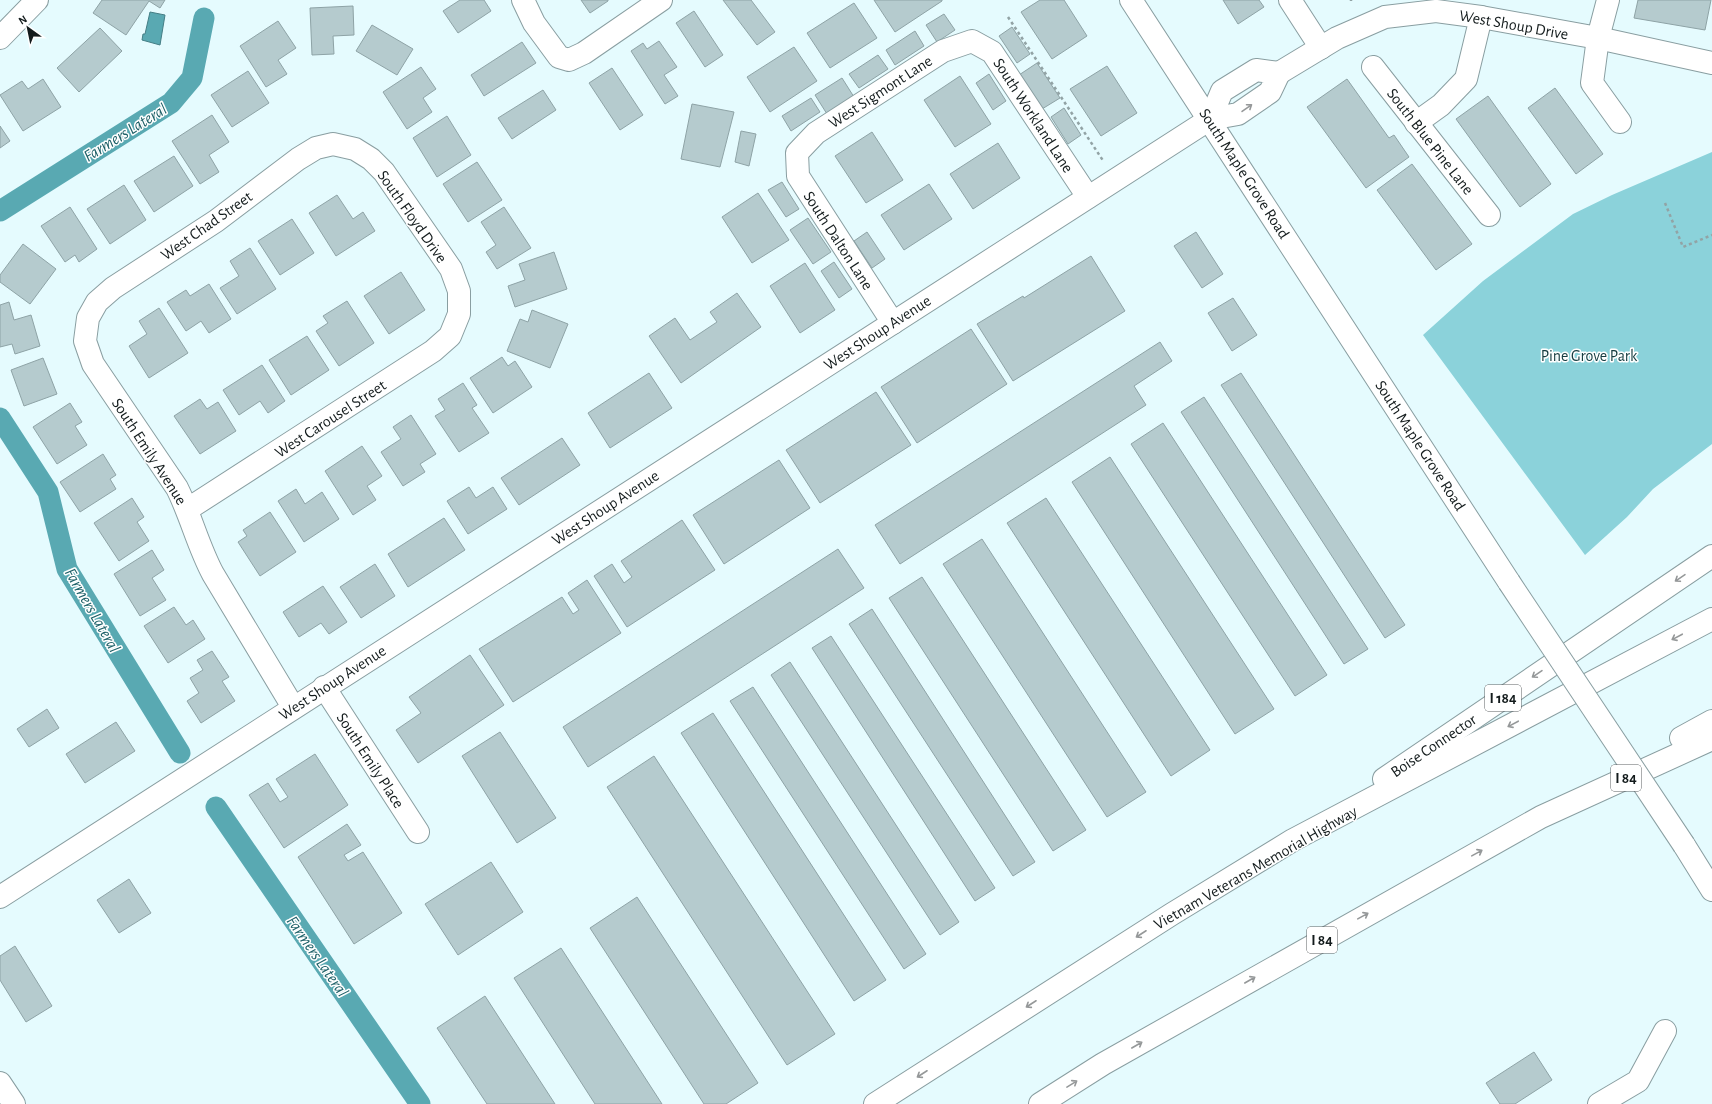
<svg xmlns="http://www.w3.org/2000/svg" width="1712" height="1104" font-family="'Alegreya Sans',sans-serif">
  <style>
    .green { fill: #8bd2da }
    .water { fill: #59a9b2; stroke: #447e85 }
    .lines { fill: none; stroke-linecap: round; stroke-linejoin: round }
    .canal { stroke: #59a9b2; stroke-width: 21 }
    .building { fill: #b5cbce; stroke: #8ea3a6 }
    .minor-casing { stroke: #899ea1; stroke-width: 24 }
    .major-casing { stroke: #899ea1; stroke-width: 24 }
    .highway-casing { stroke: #899ea1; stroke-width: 24 }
    .path { stroke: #92a3a5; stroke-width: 2.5; stroke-dasharray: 3 3; stroke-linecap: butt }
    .minor { stroke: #fff; stroke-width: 22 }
    .major { stroke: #fff; stroke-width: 22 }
    .highway { stroke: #fff; stroke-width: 22 }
    .major-bridge-casing { stroke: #899ea1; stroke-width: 24; stroke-linecap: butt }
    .major-bridge { stroke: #fff; stroke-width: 22 }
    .oneway { stroke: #959899 }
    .labels { text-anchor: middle; stroke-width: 3; stroke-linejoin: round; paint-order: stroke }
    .shield { fill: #fff; stroke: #5a5f60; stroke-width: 1 }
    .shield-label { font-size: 15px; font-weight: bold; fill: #131b1c }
    .street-label { font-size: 16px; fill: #131b1c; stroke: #fff }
    .park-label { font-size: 16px; fill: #153c40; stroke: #fff }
    .water-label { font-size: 17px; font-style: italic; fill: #1e6168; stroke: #fff }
  </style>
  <rect width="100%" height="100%" fill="#e5fbfe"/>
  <polygon class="green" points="1712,152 1712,444 1653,489 1627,517 1585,555 1423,335 1483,281 1573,214 1612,195"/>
  <polygon class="water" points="150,12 165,15 160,45 142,40 143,34 145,34"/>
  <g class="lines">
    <g class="canal">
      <polyline points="0,211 171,103 192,78 204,18"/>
      <polyline points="0,418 48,492 67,569 180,753"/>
      <polyline points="216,807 420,1104"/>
    </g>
  </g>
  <g class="building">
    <polygon points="102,0 165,0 160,8 149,1 126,35 93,13"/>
    <polygon points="460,0 484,0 491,11 458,33 443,11"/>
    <polygon points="581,0 608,0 608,1 590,13"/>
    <polygon points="723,0 751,0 775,32 757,45"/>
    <polygon points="874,0 942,0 942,1 895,32"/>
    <polygon points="1040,0 1064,0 1087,36 1052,59 1021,12"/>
    <polygon points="1223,0 1259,0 1264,7 1238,24"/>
    <polygon points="1638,0 1711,0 1705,30 1634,18"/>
    <polygon points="854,3 877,38 830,68 807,33"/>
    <polygon points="353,6 354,35 333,36 334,54 312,55 310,8"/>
    <polygon points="694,11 723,55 705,67 676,23"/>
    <polygon points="944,14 955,30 937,42 926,25"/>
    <polygon points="278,21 296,48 278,60 287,74 266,87 240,46"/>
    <polygon points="372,25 413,49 397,75 356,51"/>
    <polygon points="1012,27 1030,54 1017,63 999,36"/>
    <polygon points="100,28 122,51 79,92 57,68"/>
    <polygon points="915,31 924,46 895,65 886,50"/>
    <polygon points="659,41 677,67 664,75 678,96 665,104 631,51 643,43 647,49"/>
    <polygon points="522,42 536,63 484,96 471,75"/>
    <polygon points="794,47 817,81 770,112 747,77"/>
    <polygon points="878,55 888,69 859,88 849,74"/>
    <polygon points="1037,63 1060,98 1042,109 1019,75"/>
    <polygon points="1107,66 1137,113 1101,136 1070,89"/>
    <polygon points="421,67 436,89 423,98 432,112 407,129 383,92"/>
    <polygon points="612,68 643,115 620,130 589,83"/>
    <polygon points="248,71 269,103 232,127 211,95"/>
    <polygon points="989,74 1006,101 993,110 976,83"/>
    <polygon points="960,76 991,124 955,147 924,100"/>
    <polygon points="842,78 854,97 827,114 815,95"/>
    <polygon points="43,79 61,107 23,131 0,95 22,81 28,89"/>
    <polygon points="1347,79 1389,138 1394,135 1409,157 1366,188 1307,107"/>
    <polygon points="1555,88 1603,154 1576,174 1528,108"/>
    <polygon points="543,90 556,110 512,139 498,118"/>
    <polygon points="1488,96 1551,184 1520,207 1456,119"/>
    <polygon points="811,98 820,112 791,131 782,116"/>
    <polygon points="692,104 734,112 720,167 681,159"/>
    <polygon points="1064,108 1081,135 1068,144 1051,117"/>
    <polygon points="212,115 229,142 209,155 219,172 200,184 172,141"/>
    <polygon points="447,116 471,155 437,177 413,138"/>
    <polygon points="0,126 10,141 0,148"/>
    <polygon points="741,131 756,134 749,166 735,162"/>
    <polygon points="872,132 903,180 866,203 835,156"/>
    <polygon points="998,143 1020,178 973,209 950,174"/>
    <polygon points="174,156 193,186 154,212 134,181"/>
    <polygon points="477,162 502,200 468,222 443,184"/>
    <polygon points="1412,164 1472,244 1436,270 1377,190"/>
    <polygon points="782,182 799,209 786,217 768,190"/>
    <polygon points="929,184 952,219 904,250 881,215"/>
    <polygon points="124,185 146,220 110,244 87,209"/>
    <polygon points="758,193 789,240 752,263 722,217"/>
    <polygon points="337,195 353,219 363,212 375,231 336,256 309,213"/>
    <polygon points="70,207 97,249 79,262 75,255 65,262 41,226"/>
    <polygon points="504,207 531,248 497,269 486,252 496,245 481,222"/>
    <polygon points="808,218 831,252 813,264 790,230"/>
    <polygon points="292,219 314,253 280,275 258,241"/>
    <polygon points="867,232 885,259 872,268 854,241"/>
    <polygon points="1196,232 1223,274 1202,288 1174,246"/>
    <polygon points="23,244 56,269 30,304 0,282 0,275"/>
    <polygon points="250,248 276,289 237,314 220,288 239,276 230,261"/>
    <polygon points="554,252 567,289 515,307 508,286 525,280 519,264"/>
    <polygon points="1091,256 1125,311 1013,381 977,324 1023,296 1024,298"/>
    <polygon points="834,262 852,289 839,298 821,271"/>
    <polygon points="805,263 835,310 800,333 770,286"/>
    <polygon points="401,272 425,310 389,334 364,296"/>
    <polygon points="209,284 231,319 209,333 201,321 186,331 167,302 186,290 190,296"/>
    <polygon points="737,293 761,327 681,383 649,336 675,318 690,340 717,322 710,312"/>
    <polygon points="1233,298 1257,335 1232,351 1208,313"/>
    <polygon points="347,301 374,343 339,366 316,331 328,323 323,316"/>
    <polygon points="9,302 14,320 31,315 40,346 15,354 12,344 0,347 0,305"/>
    <polygon points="159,308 188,353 149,378 129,346 147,334 139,321"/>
    <polygon points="532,310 568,324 550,368 507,351 520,319 528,322"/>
    <polygon points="971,329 1007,384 917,443 881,387"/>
    <polygon points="307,336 329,370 291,395 269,360"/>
    <polygon points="1160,342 1172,361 1134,386 1146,405 900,564 875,525"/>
    <polygon points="502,357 508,366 515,361 532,387 493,413 470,378"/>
    <polygon points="43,358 57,394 24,406 11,370"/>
    <polygon points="262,365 285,401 268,413 260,401 239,415 223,390"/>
    <polygon points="649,373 672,408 610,448 588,413"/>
    <polygon points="1241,373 1405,625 1385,638 1221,385"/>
    <polygon points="463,383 477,405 472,408 489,433 459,452 435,416 445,410 438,399"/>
    <polygon points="876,392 911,445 820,503 786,450"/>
    <polygon points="1204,397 1368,649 1344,664 1181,412"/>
    <polygon points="200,399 207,409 218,402 236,431 200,454 174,416"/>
    <polygon points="70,403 82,422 75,426 87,445 57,464 33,427"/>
    <polygon points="411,415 436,454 420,464 425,472 403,486 381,452 401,439 393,427"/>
    <polygon points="1163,423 1327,675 1295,696 1131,444"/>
    <polygon points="562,438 580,465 519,505 501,478"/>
    <polygon points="362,446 382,476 367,486 376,500 353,515 325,471"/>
    <polygon points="103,454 116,475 110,479 116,489 80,512 60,482"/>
    <polygon points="1110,457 1274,709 1235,734 1072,482"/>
    <polygon points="779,460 810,508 724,564 693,515"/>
    <polygon points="469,487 476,498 493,487 507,509 468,534 447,501"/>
    <polygon points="296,489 305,504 322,492 339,519 304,542 278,501"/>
    <polygon points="132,498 144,517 137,522 149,541 119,561 94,523"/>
    <polygon points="1046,498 1210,750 1171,776 1007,523"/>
    <polygon points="270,512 296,552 260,576 238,542 247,536 243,530"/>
    <polygon points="444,518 465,550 408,587 388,554"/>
    <polygon points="682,520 715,570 627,627 594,576 612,564 624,583 632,577 621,561"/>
    <polygon points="982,539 1146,792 1107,817 943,564"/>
    <polygon points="838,549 864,588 588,767 563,727"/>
    <polygon points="152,550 164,570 152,578 166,600 140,616 114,574"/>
    <polygon points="375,564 395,596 361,618 340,587"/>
    <polygon points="922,577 1086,830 1053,851 889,598"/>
    <polygon points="587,580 621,633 513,702 479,649 562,597 573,614 579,610 568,593"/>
    <polygon points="323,586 347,622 329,634 321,623 299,637 283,612"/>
    <polygon points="174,607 186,625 193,620 205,639 168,663 144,626"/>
    <polygon points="872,609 1035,862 1013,876 849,624"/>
    <polygon points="831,636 995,888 975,901 812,648"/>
    <polygon points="212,651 229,677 222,681 235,701 201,723 187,701 199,693 190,678 203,670 197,660"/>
    <polygon points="470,655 504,705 418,763 396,730 421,713 409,697"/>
    <polygon points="790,662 959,922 940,935 771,675"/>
    <polygon points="753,687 926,954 904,969 730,701"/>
    <polygon points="47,709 59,728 29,747 17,729"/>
    <polygon points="713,713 886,980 854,1001 681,733"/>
    <polygon points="116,722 135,751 85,783 66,754"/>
    <polygon points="500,732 556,818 517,843 462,756"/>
    <polygon points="315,754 348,805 284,848 249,795 268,783 280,802 288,797 276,779"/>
    <polygon points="654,756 835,1034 787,1065 607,787"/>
    <polygon points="347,824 361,845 344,855 348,861 363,852 402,913 354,944 298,857"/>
    <polygon points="491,862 523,912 458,955 425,904"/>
    <polygon points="129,879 151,913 119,933 97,900"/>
    <polygon points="637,897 758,1083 726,1104 704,1104 590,928"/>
    <polygon points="15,946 52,1006 26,1022 0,980 0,956"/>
    <polygon points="561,948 662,1104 595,1104 514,978"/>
    <polygon points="485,996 555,1104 487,1104 437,1028"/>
    <polygon points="1534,1052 1552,1080 1515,1104 1500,1104 1486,1083"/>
  </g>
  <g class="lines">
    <defs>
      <g id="minor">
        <polyline points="523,0 534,23 559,57 569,60 584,53 661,0"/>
        <polyline points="1290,0 1321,48"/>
        <polyline points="1608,0 1598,38 1592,83 1620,122"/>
        <polyline points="0,38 37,0"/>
        <polyline points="1373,67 1489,215"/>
        <polyline points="1279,73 1337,38 1385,17 1436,11 1481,17 1598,38 1712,63"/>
        <polyline points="1416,123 1441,105 1466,79 1481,17"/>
        <polyline points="893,323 798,176 797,153 816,133 943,51 972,41 992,52 1088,197"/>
        <path d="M 188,509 L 433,351 L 450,336 L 459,314 L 459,291 L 451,269 L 384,172 L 371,159 L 355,149 L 333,144 L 316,148 L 298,159 L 216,221 L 113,288 L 97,302 L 88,318 L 85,341 L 93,364 L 177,488 C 191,516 198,546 213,574 L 293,707"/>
        <polyline points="324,687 418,832"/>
        <polyline points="0,897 1210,119 1238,114 1270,92 1279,73 1256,70 1222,91 1210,119"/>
        <polyline points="0,1083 14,1104"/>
        <polyline points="1599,1104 1638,1081 1665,1031"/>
      </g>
      <g id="major">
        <polyline points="1131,0 1509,582"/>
        <polyline points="1684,845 1712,890"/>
      </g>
      <g id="highway">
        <polyline points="1681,738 1712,721"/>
        <polyline points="1384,779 1712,556"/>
        <polyline points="875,1104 1172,914 1293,840 1712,619"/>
        <polyline points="1040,1104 1103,1064 1541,817 1712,739"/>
      </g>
    </defs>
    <use href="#minor" class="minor-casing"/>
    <use href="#major" class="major-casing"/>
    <use href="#highway" class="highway-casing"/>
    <g class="path">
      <polyline points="1351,0 1351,1"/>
      <polyline points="1008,17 1104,162"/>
      <polyline points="1665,203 1683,247 1712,235"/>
    </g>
    <use href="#minor" class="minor"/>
    <use href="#major" class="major"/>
    <use href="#highway" class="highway"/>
    <defs>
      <polyline id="major-bridge" points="1509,582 1684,845"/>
    </defs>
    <use href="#major-bridge" class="major-bridge-casing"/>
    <use href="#major-bridge" class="major-bridge"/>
  </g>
  <defs><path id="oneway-shaft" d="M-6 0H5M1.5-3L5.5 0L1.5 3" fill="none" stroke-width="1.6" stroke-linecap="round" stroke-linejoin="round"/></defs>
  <g class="oneway">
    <use href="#oneway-shaft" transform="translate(1247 108) rotate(-35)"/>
    <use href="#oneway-shaft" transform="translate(1680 578) rotate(146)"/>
    <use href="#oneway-shaft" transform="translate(1677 637) rotate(152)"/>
    <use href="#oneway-shaft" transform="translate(1537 674) rotate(146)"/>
    <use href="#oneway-shaft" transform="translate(1513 724) rotate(152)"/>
    <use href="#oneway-shaft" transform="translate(1477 853) rotate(-29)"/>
    <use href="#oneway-shaft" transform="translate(1363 916) rotate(-29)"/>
    <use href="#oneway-shaft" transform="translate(1141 934) rotate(147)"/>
    <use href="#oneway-shaft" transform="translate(1250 980) rotate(-30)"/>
    <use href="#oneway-shaft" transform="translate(1031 1004) rotate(147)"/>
    <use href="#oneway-shaft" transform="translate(1137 1045) rotate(-30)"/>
    <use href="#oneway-shaft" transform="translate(922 1074) rotate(147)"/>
    <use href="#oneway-shaft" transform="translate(1072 1084) rotate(-32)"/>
  </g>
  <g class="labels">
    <g class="shield">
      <rect x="1485" y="685" width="36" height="26" rx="3"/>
      <rect x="1611" y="765" width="30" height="26" rx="3"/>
      <rect x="1307" y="927" width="30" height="26" rx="3"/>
    </g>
    <g class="shield-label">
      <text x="1503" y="703">I 184</text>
      <text x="1626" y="783">I 84</text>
      <text x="1322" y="945">I 84</text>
    </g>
    <g class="street-label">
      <text transform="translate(1514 24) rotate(10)" y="6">West Shoup Drive</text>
      <text transform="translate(880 91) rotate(-33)" y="6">West Sigmont Lane</text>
      <text transform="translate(1034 115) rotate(57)" y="6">South Workland Lane</text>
      <text transform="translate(1431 141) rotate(52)" y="6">South Blue Pine Lane</text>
      <text transform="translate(1245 173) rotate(57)" y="6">South Maple Grove Road</text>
      <text transform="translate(413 216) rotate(55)" y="6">South Floyd Drive</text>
      <text transform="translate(206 225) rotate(-35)" y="6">West Chad Street</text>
      <text transform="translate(839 240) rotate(57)" y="6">South Dalton Lane</text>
      <text transform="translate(877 332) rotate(-33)" y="6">West Shoup Avenue</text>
      <text transform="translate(330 418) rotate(-33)" y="6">West Carousel Street</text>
      <text transform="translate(1421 445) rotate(57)" y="6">South Maple Grove Road</text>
      <text transform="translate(150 451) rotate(57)" y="6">South Emily Avenue</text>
      <text transform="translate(605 507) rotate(-33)" y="6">West Shoup Avenue</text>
      <text transform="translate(332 682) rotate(-33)" y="6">West Shoup Avenue</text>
      <text transform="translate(1433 745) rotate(-34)" y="6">Boise Connector</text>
      <text transform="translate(371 760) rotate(57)" y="6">South Emily Place</text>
      <text transform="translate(1255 867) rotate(-30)" y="6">Vietnam Veterans Memorial Highway</text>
    </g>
    <g class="park-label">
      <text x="1589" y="361">Pine Grove Park</text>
    </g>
    <g class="water-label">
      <text transform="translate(125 132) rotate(-32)" y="6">Farmers Lateral</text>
      <text transform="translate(93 610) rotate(60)" y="6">Farmers Lateral</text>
      <text transform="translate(318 956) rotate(55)" y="6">Farmers Lateral</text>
    </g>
  </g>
  <g transform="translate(28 28) rotate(327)" stroke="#ffffff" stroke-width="3" paint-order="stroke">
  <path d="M0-3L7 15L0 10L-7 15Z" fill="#131b1c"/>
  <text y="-6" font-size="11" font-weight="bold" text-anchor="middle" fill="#131b1c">N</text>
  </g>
</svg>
